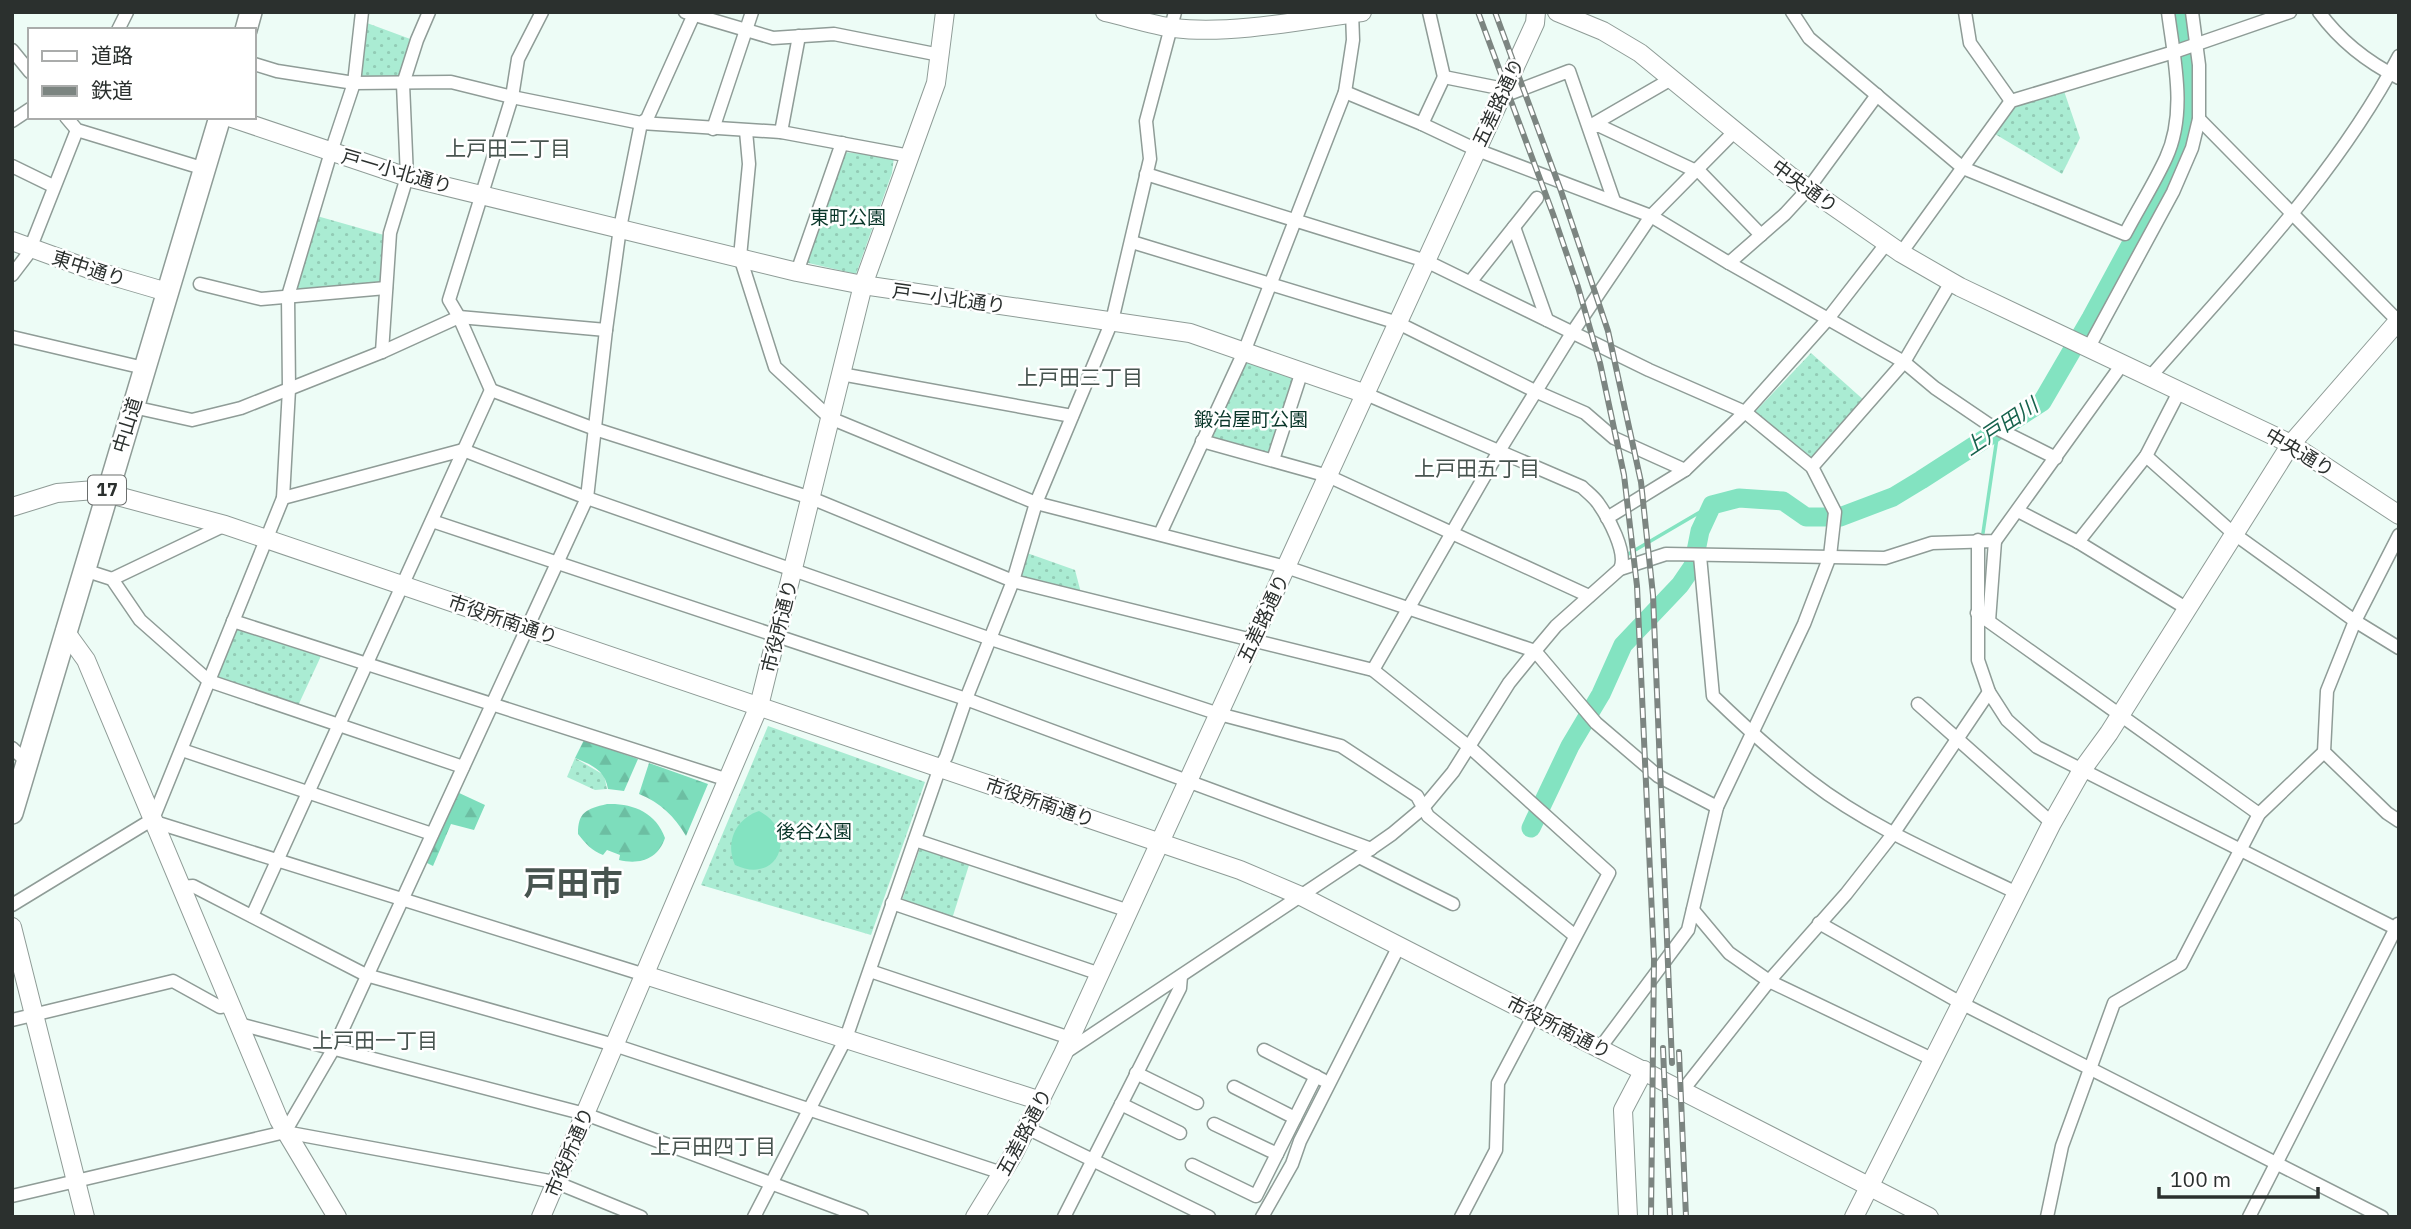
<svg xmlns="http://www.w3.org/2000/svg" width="2411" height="1229" font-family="'IBM Plex Sans','Noto Sans JP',sans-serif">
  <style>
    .grass { fill: url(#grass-dots) }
    .forest { fill: url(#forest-firs) }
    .water { fill: #83e3c1 }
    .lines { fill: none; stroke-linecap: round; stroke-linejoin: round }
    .stream { stroke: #83e3c1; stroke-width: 3.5 }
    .river { stroke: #83e3c1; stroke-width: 19 }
    .street-casing { stroke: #8f9c97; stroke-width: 15 }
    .secondary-casing { stroke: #8f9c97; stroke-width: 20 }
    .highway-casing { stroke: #8f9c97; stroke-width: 24 }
    .street { stroke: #fff; stroke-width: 12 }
    .secondary { stroke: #fff; stroke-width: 18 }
    .highway { stroke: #fff; stroke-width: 21 }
    .rail-casing { stroke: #7c8581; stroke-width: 6 }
    .rail { stroke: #fff; stroke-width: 3.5; stroke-dasharray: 10; stroke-linecap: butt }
    .labels { text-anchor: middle; stroke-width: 5; stroke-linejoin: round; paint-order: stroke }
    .shield { fill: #fff; stroke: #6b6e6d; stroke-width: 2 }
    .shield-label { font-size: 18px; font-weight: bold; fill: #2b302e }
    .street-label { font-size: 19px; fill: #2b302e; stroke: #fff }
    .park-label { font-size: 19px; fill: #093629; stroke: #fff }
    .neighbourhood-label { font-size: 21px; fill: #47544f; stroke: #fff }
    .water-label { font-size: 21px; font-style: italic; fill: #17634d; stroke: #fff }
    .town-label { font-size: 33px; font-weight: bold; fill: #47544f; stroke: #fff }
  </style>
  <defs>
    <pattern id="grass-dots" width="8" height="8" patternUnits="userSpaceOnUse" patternTransform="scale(1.75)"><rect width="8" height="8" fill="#aaecd3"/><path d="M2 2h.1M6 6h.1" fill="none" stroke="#92cbb5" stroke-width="1.8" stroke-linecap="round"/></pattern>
    <pattern id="forest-firs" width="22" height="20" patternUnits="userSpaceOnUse" patternTransform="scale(1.75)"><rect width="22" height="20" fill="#7dddbc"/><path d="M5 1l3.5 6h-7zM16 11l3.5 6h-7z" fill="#6cbea2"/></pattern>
  </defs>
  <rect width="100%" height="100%" fill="#edfcf6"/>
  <g class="grass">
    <polygon points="367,23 413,40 399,79 360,76"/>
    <polygon points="2064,91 2080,138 2062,174 1995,134 2015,107"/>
    <polygon points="843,152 894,157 892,173 856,274 804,262"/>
    <polygon points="317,216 384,235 381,283 293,291"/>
    <polygon points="1811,353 1866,402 1809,460 1753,414"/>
    <polygon points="1246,359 1296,377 1271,457 1207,439"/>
    <polygon points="1027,553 1075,570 1081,593 1018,577"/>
    <polygon points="237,629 321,656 296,710 214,681"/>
    <polygon points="768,726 925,782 871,935 701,885"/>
    <polygon points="575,758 604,775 607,789 595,790 567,777"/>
    <polygon points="920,848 969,865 952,919 901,903"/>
  </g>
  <g class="forest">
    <path d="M 584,740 L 638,759 L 624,791 L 608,789 C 605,770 592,765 575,758 Z"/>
    <path d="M 649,763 L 708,784 L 686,836 C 674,816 661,803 639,794 Z"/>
    <polygon points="457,792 485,805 474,830 451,824 433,866 425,862"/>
    <path d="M 607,804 C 632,803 656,812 665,838 C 658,859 640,865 619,860 L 620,855 L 607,850 L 603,855 C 592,851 585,843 578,834 C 578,812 586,809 607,804 Z"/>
  </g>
  <path class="water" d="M 759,811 C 799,831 779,886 735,865 C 725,843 735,819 759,811 Z"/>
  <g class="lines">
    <g class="stream">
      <polyline points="1983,533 1998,431"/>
      <polyline points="1625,556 1712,505"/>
    </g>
    <polyline class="river" points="1531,828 1570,746 1601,694 1623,645 1680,585 1693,566 1700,531 1712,505 1739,498 1783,501 1806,517 1840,517 1893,497 1921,480 2042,402 2091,318 2176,161 2189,105 2188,78 2180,12"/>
    <defs>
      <g id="street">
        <polyline points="685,12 773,38 834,34 940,55"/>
        <polyline points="1429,12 1444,77 1504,89"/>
        <path d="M 1792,12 L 1809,38 L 1963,168 L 2125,234 C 2138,209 2154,184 2166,158 C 2187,113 2174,59 2168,12"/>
        <polyline points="1965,12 1970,43 2011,101"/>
        <path d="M 2319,12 C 2341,42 2367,62 2399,78"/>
        <polyline points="118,30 127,12"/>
        <polyline points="12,50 30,72"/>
        <polyline points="254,64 277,71 354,83 451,82 512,97 641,123 781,132 910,156"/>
        <polyline points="1345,92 1422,124 1477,150 1651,216 1729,263 1904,362 1935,388 1988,424 2056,458"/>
        <polyline points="1501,97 1569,71 1614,201"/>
        <polyline points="66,117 77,130 205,169"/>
        <polyline points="2199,119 2399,322"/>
        <polyline points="12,121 30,109"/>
        <polyline points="1422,124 1444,77"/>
        <polyline points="1590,126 1600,126 1696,171"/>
        <polyline points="1590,126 1673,78"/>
        <polyline points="713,129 752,12"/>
        <polyline points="746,131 749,164 740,257 775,367 830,418 1036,503 1286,567 1535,651 1596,723 1658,776 1717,807"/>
        <polyline points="781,132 799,36"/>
        <polyline points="12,166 53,186"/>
        <polyline points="1697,169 1761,235"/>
        <polyline points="1146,174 1426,261 1649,370 1745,412 1812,467 1835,512 1830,556 1804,624 1717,807 1688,930 1600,1048"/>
        <polyline points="1514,227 1547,320"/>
        <polyline points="1132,242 1398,323 1537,392 1585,413 1614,438 1685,470"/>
        <polyline points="1901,253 2011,101 2174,52 2290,12"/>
        <polyline points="1729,263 1785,214 1808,189 1877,95"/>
        <polyline points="797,272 842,143"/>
        <polyline points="12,275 28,254 77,130"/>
        <polyline points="1471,281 1537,198"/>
        <polyline points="200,284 261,299 386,288"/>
        <polyline points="12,337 144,368"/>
        <polyline points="2089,347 2173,192 2192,148 2199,119 2199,65 2192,12"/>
        <polyline points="382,352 390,233 407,177 403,84 417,40 429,12"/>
        <polyline points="841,374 1072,416"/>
        <path d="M 2151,376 C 2239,275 2336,176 2399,56"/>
        <polyline points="491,390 595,429 811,498 1013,581 1373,670 1473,750 1609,873 1498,1083 1496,1150 1461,1217"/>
        <path d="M 1366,394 L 1582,487 C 1587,492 1594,497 1598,503 C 1608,517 1628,553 1620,569"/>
        <polyline points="133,407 192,420 241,408 382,352 459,317 606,330"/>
        <polyline points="1202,441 1328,476 1589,596"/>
        <polyline points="2146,456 2233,533 2355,621 2399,648"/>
        <polyline points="1273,460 1302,371"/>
        <polyline points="1812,467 1904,362 1951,282"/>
        <polyline points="283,498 463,450 587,498 991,639 1219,714 1341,746 1417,796 1428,816 1574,935"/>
        <polyline points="2018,511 2078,542 2186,608"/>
        <polyline points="1607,518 1685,470 1745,412 1827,320 1886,244"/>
        <polyline points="432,521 966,699 1371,849"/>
        <polyline points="1160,534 1244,352 1345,92 1353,40 1352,12"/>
        <polyline points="2399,535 2355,621 2327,691 2324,752 2387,813 2399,821"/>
        <polyline points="1978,540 1978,660 1989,692 2007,720 2037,747 2399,930"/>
        <polyline points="2078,542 2146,456 2180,390"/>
        <path d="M 1700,556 L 1713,696 C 1744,726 1776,755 1810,781 C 1872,829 1947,859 2017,893"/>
        <polyline points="84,570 112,579 140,620 209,681 463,767"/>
        <polyline points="112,579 225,525"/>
        <polyline points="1977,613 2259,814"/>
        <polyline points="233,621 728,780"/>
        <polyline points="1989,621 1995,541"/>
        <polyline points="1373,670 1499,451 1572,333 1651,216 1735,131"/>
        <polyline points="1918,704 2052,823"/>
        <polyline points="12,748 27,762"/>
        <polyline points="182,750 432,834"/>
        <polyline points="155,822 645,975"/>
        <polyline points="915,840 1129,911"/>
        <polyline points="1359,857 1453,904"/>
        <polyline points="181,887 193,886 366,975 614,1045 1002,1173"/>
        <polyline points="892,903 1100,974"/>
        <polyline points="12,905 153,819 283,498 289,389 288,296 331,152 354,83 362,12"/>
        <polyline points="1693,910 1729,953 1769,981 1932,1059"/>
        <polyline points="252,916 491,390 459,317 449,300 512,97 518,59 542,12"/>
        <polyline points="1819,923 1961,1003 2382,1217"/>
        <polyline points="870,971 1070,1038"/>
        <polyline points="12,1020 173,981 220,1007 232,1005"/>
        <polyline points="239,1024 585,1114 862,1217"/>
        <polyline points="1264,1050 1323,1080"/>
        <polyline points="1063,1054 1359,857 1392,834 1423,808 1453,772 1509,683 1535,651 1556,626 1620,569 1666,554 1885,558 1932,543 1995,541 2123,363"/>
        <polyline points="1136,1073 1197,1103"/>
        <polyline points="1234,1087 1295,1118"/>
        <polyline points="1683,1090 1769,981 1846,894 1893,834 1989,692"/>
        <polyline points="1121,1104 1180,1133"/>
        <polyline points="1214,1124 1277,1154"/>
        <polyline points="1027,1128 1209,1217"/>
        <polyline points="285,1132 334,1048 587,498 606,330 620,228 641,123 647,119 695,12"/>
        <polyline points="1192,1165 1256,1196 1316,1076"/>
        <polyline points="12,1196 285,1132 555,1182 641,1217"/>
        <polyline points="754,1217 846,1038 940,767 946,757 966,699 1013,581 1036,503 1112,321 1150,159 1146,121 1175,12"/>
        <polyline points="1064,1217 1180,988 1181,976"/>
        <polyline points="1262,1217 1292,1164 1300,1141 1399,946"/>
        <polyline points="2047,1217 2062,1146 2114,1003 2181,964 2259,814 2324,752"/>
        <polyline points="2249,1217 2398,924"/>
      </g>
      <g id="secondary">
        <path d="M 1105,12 C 1128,17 1151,25 1174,28 C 1230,35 1305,20 1362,12"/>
        <polyline points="1557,12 1603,31 1640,53 1790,176 1901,253 1960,287 2291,444 2399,515"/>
        <polyline points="229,117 407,177 797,272 863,285 1190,333 1366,394"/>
        <polyline points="12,241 92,270 167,292"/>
        <polyline points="12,507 57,493 95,490 225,525 1240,870 1301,896 1929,1217"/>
        <polyline points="65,631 86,660 279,1120 337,1217"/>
        <polyline points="12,927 85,1217"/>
        <polyline points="645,975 1041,1101"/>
        <polyline points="541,1217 759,706 863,285 936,83 945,12"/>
        <polyline points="975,1217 1013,1155 1063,1054 1535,23 1536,12"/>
        <polyline points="1628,1217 1623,1110 1644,1070"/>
        <polyline points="1854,1217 2052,823 2082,770 2109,733 2291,444 2399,320"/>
      </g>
      <g id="highway">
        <polyline points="246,30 251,12"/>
        <polyline points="12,813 220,117"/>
      </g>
    </defs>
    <use href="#street" class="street-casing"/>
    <use href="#secondary" class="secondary-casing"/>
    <use href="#highway" class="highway-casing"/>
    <use href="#street" class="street"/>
    <use href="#secondary" class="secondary"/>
    <use href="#highway" class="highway"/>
    <defs>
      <g id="rail">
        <polyline points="1478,12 1553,214 1578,287 1600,363 1624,475 1637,586 1654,959 1651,1217"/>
        <polyline points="1495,12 1561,191 1608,331 1641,482 1653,595 1672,1063"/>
        <polyline points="1663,1048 1670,1217"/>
        <polyline points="1679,1052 1686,1217"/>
      </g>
    </defs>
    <use href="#rail" class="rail-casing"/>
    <use href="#rail" class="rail"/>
  </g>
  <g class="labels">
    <rect class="shield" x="88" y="475.5" width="38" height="29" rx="5"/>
    <g class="shield-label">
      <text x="107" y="496">17</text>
    </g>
    <g class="street-label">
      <text transform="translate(1498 102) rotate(-65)" y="7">五差路通り</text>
      <text transform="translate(397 171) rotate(16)" y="7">戸一小北通り</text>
      <text transform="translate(1805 186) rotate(36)" y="7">中央通り</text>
      <text transform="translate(89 268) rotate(18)" y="7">東中通り</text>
      <text transform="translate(949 298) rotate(8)" y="7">戸一小北通り</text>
      <text transform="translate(127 425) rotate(-73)" y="7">中山道</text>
      <text transform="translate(2300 452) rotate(31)" y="7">中央通り</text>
      <text transform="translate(1263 618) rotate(-65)" y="7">五差路通り</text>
      <text transform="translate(503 619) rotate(19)" y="7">市役所南通り</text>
      <text transform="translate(779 626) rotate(-76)" y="7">市役所通り</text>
      <text transform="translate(1040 802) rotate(19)" y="7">市役所南通り</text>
      <text transform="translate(1559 1027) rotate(27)" y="7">市役所南通り</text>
      <text transform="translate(1024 1132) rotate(-62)" y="7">五差路通り</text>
      <text transform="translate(569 1152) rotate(-67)" y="7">市役所通り</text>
    </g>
    <g class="park-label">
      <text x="848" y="224">東町公園</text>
      <text x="1251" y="426">鍛冶屋町公園</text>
      <text x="814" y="838">後谷公園</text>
    </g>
    <g class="neighbourhood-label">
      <text x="508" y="156">上戸田二丁目</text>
      <text x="1080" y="385">上戸田三丁目</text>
      <text x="1477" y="476">上戸田五丁目</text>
      <text x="375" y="1048">上戸田一丁目</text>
      <text x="713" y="1154">上戸田四丁目</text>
    </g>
    <g class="water-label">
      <text transform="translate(2001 427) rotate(-34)" y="7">上戸田川</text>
    </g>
    <g class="town-label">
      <text x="573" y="895">戸田市</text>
    </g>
  </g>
  <rect width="2411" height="1229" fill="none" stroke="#2b302e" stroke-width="28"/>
  <rect x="28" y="28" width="228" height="91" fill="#ffffff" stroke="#aaacab" stroke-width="2"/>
  <rect x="42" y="51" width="35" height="10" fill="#ffffff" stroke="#aaacab" stroke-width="2"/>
  <text x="91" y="63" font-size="21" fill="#2b302e">道路</text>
  <rect x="42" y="86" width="35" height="10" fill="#7c8581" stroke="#aaacab" stroke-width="2"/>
  <text x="91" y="98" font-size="21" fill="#2b302e">鉄道</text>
  <path d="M2159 1187v10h159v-10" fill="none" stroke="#2b302e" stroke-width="3.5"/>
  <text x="2170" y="1187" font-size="21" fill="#2b302e" stroke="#ffffff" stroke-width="5" paint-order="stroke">100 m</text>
</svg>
